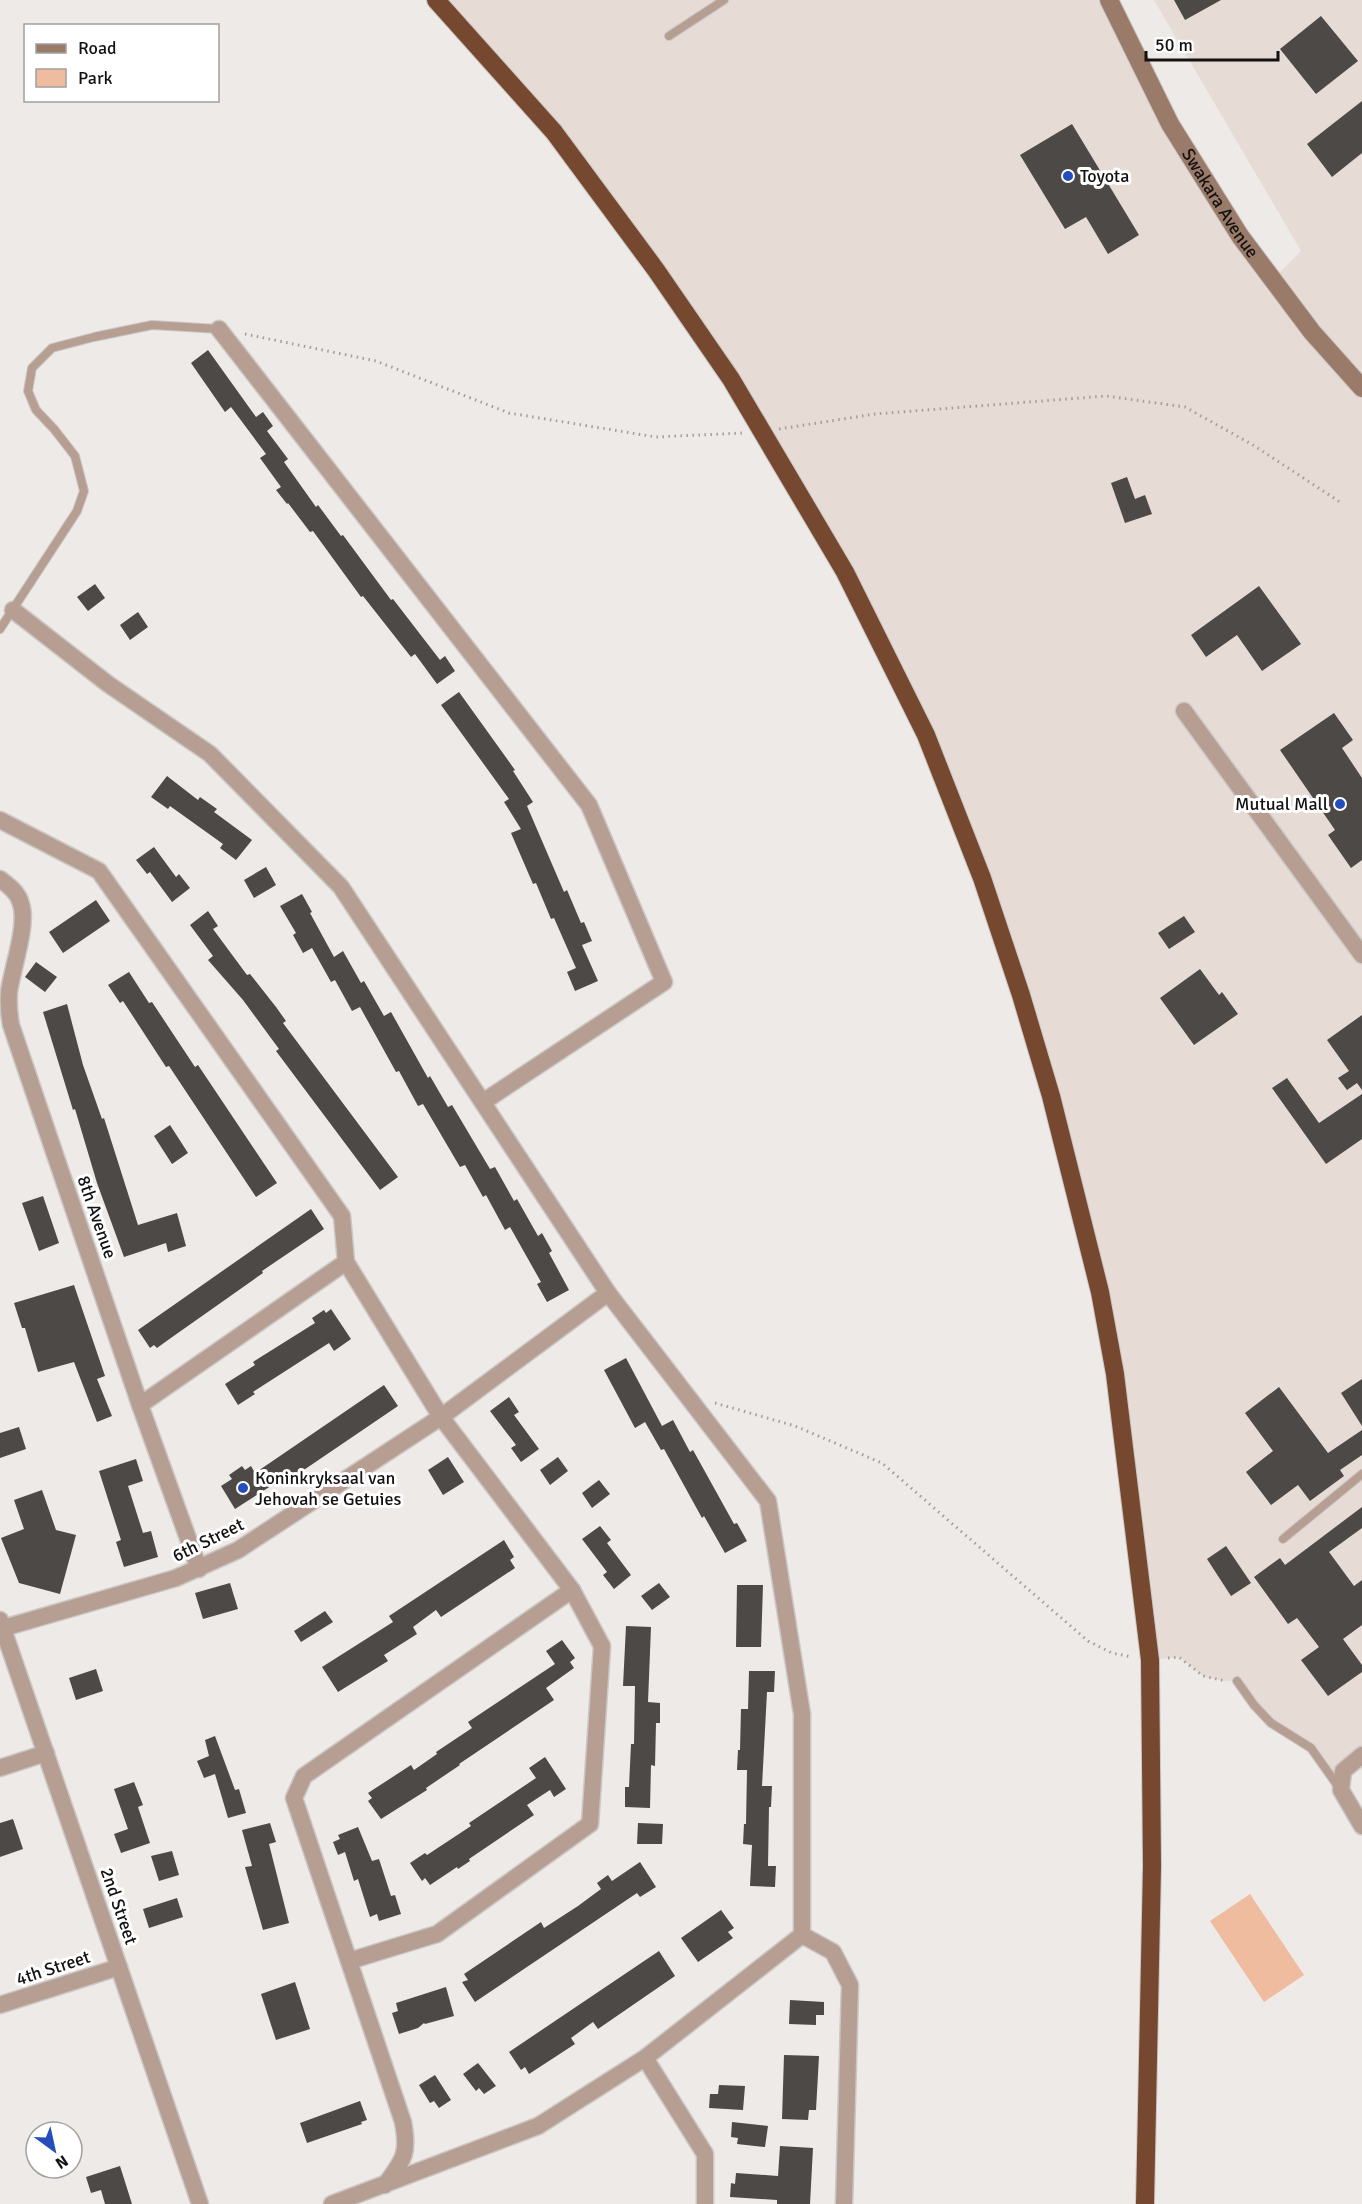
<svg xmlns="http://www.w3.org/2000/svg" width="1362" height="2204" font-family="Signika,sans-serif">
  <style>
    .built { fill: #e7dbd5 }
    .green { fill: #efbca0 }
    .building { fill: #4c4947 }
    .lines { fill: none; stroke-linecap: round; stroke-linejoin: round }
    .lane-casing { stroke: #cbc7c5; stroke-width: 10 }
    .street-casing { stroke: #cbc7c5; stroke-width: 19 }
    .secondary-casing { stroke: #cbc7c5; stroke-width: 20 }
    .highway-casing { stroke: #cbc7c5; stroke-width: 20 }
    .path { stroke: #a19e9c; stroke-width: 3; stroke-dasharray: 1.5 4.5; stroke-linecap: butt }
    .lane { stroke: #b69f92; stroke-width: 8 }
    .street { stroke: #b69f92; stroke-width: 16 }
    .secondary { stroke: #9a7a68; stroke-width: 18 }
    .highway { stroke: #75482f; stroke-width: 18 }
    .poi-dot { fill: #254ebc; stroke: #fff; stroke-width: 2 }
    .labels { text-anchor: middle; stroke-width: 6; stroke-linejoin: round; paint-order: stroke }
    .poi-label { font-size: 18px; fill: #131111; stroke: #fff; text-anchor: start }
    .street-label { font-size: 18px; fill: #131111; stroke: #fff }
  </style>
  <rect width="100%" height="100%" fill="#eeeae7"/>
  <polygon class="built" points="436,0 1109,0 1170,124 1273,279 1301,251 1154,0 1362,0 1362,1771 1355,1761 1341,1790 1311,1748 1271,1723 1237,1681 1224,1681 1203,1676 1179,1657 1150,1660 1115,1374 1021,995 876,631 656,270"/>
  <polygon class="green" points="1250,1894 1304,1975 1264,2002 1210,1921"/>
  <g class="building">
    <polygon points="1174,0 1221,0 1185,20"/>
    <polygon points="1321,16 1358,61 1316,94 1280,49"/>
    <polygon points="1362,101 1362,153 1332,177 1307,144"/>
    <polygon points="1072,124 1139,235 1108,254 1086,217 1065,229 1020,155"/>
    <polygon points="208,350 256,417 263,412 273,426 267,431 288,459 284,462 316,507 318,505 341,536 343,535 391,600 393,599 440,660 445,656 455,671 437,684 415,654 411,657 363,596 361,597 313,531 310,532 288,503 287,504 276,490 281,487 260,458 266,454 231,407 225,412 191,363"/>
    <polygon points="1127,477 1135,499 1145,495 1152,514 1125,523 1111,483"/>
    <polygon points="95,584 105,598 88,611 77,597"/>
    <polygon points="1259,586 1301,644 1262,671 1237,635 1206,657 1191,635"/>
    <polygon points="138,612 148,627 130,640 120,625"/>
    <polygon points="459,692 515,770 513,771 533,802 527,806 564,892 567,890 581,923 584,922 592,941 582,945 598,981 575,991 567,972 576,968 554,918 551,919 536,883 533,884 511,833 521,829 504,802 509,799 441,705"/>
    <polygon points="1334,713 1353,740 1342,748 1362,778 1362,860 1351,868 1328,835 1335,830 1280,750"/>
    <polygon points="167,776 198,800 200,797 217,809 214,812 252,840 236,860 220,848 223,844 170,806 168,809 151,797"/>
    <polygon points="154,847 176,877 179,874 190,888 172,902 150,872 147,874 136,860"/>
    <polygon points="266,867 276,885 254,898 244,880"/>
    <polygon points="302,894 312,912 310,913 334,957 343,951 361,983 364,981 384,1016 391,1012 428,1078 430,1076 448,1107 452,1105 490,1169 495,1167 514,1201 517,1199 538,1236 542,1233 552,1251 549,1253 569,1290 547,1302 537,1284 541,1282 510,1227 505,1230 486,1195 483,1197 465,1165 460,1167 423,1104 418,1106 399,1071 396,1072 360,1007 352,1011 335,980 331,982 312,948 303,953 293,935 296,933 280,906"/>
    <polygon points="96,900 110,921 63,953 49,932"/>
    <polygon points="208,911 218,926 213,929 247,975 250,974 276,1007 286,1021 283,1023 398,1177 380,1190 276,1051 279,1049 243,1000 208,960 213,956 190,925"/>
    <polygon points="1184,916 1195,932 1169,949 1158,933"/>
    <polygon points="36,962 57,977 45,992 25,977"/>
    <polygon points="1200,969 1219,995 1222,992 1238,1014 1194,1045 1160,998"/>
    <polygon points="129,972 149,1003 152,1002 195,1067 198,1065 277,1183 256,1197 169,1066 166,1067 123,1001 120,1003 108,985"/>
    <polygon points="67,1004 83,1065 102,1119 104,1118 138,1225 177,1213 186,1246 168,1252 166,1243 124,1257 97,1183 75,1109 73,1110 43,1012"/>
    <polygon points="1362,1015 1362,1090 1357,1083 1347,1090 1338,1078 1349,1071 1327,1040"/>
    <polygon points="1287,1078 1319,1123 1362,1094 1362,1139 1326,1164 1272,1088"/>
    <polygon points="170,1125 188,1153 172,1164 154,1136"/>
    <polygon points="43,1196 59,1243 39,1251 22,1203"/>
    <polygon points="311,1209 324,1229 262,1271 263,1273 168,1340 157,1348 154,1345 150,1348 138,1330"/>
    <polygon points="74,1285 105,1376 97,1379 112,1416 97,1422 74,1362 38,1372 25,1328 22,1328 14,1303"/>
    <polygon points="331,1309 351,1339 334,1351 329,1343 253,1392 255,1394 238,1405 225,1384 255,1365 253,1362 315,1323 312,1318 324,1310 326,1313"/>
    <polygon points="626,1358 662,1426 673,1420 690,1452 693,1450 734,1524 737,1523 747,1541 725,1553 704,1516 702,1518 664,1449 661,1450 645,1422 635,1428 604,1370"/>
    <polygon points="1362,1379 1362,1426 1341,1393"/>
    <polygon points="384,1385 398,1406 292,1478 291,1475 286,1478 285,1477 235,1509 221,1486 232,1479 229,1475 242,1466 245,1470 251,1466 255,1473"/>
    <polygon points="1279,1387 1328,1453 1362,1430 1362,1455 1340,1470 1344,1476 1310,1501 1298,1485 1271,1505 1246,1472 1273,1451 1245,1413"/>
    <polygon points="509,1397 519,1412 514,1415 539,1449 521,1462 511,1448 516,1445 490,1411"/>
    <polygon points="19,1427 26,1449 0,1458 0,1433"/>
    <polygon points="448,1457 464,1482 443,1495 428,1470"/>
    <polygon points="558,1457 568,1471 550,1485 540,1470"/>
    <polygon points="136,1459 143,1481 128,1486 143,1533 151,1531 158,1557 124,1567 116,1542 121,1540 99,1471"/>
    <polygon points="599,1480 610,1494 592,1508 582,1493"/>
    <polygon points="42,1490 56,1530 76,1535 60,1594 19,1583 1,1538 24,1529 14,1500"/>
    <polygon points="1362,1507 1362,1528 1329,1552 1354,1586 1362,1580 1362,1625 1343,1639 1362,1665 1362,1672 1328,1696 1301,1660 1319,1647 1297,1618 1288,1624 1254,1577 1280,1558 1285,1565"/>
    <polygon points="600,1526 611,1540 607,1543 631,1575 614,1589 603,1575 607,1572 582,1539"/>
    <polygon points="504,1540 514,1557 510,1560 515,1568 441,1617 436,1610 413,1627 417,1634 384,1655 388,1661 338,1692 322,1667 393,1622 389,1616"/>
    <polygon points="1226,1546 1251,1583 1231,1596 1207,1559"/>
    <polygon points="230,1583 238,1609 203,1619 195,1593"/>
    <polygon points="659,1583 670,1597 652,1610 641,1596"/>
    <polygon points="737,1585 763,1585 761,1647 736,1647"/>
    <polygon points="325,1611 333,1622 301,1642 294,1631"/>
    <polygon points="626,1626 651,1627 648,1702 660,1703 660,1723 656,1723 655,1766 651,1765 650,1808 625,1807 625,1787 629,1787 631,1744 634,1744 635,1686 623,1686"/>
    <polygon points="562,1640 575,1658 570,1662 574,1668 546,1688 554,1700 459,1764 460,1765 426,1788 427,1790 381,1819 368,1801 372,1798 368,1793 411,1765 414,1770 437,1754 436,1752 472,1728 468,1722 555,1664 546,1651"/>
    <polygon points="96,1669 103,1691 76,1700 69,1678"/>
    <polygon points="749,1671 775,1671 774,1692 767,1692 762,1786 772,1786 771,1807 769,1807 768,1866 776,1866 775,1887 750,1886 752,1845 743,1844 744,1824 746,1824 747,1770 737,1770 738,1750 740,1750 741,1709 748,1709"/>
    <polygon points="215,1736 235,1790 239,1789 246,1813 228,1818 215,1774 204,1778 197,1761 209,1756 205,1740"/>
    <polygon points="545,1757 566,1789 554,1797 550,1790 527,1805 534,1815 469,1859 470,1861 458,1869 457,1867 430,1885 425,1878 422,1881 410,1863 425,1853 427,1855 471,1826 469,1823 536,1778 529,1768"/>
    <polygon points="134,1782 143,1805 138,1807 150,1843 121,1853 114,1834 128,1829 114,1789"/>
    <polygon points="13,1819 23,1849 0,1857 0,1823"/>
    <polygon points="270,1823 276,1842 269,1844 289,1923 263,1930 245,1867 252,1866 242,1830"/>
    <polygon points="638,1823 663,1824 662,1844 637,1844"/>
    <polygon points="358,1827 372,1861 379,1859 391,1896 395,1895 401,1914 379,1921 377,1914 370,1917 358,1879 354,1881 345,1852 338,1855 333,1842 340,1839 338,1835"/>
    <polygon points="172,1851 179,1875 159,1881 151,1856"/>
    <polygon points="640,1862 656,1887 640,1897 637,1893 475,2002 462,1982 468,1980 464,1974 541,1922 544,1928 578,1906 601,1889 597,1883 608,1875 612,1881"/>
    <polygon points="177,1898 183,1917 149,1928 143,1909"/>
    <polygon points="721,1910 734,1928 728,1932 733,1938 698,1962 681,1938"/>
    <polygon points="659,1951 675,1976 598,2029 593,2022 571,2038 575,2044 529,2074 525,2067 521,2070 509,2052"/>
    <polygon points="295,1982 310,2029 276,2040 261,1994"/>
    <polygon points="446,1987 454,2016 425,2024 424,2023 418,2028 399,2034 392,2013 398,2011 396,2003"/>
    <polygon points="790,2000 824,2002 824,2015 816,2015 816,2025 789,2024"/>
    <polygon points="784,2055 819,2056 816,2110 809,2110 808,2120 782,2119"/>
    <polygon points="478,2063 496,2086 484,2094 479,2088 476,2091 463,2074"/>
    <polygon points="435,2075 451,2100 439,2108 434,2101 430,2103 419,2085"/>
    <polygon points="719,2085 745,2086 743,2110 709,2108 710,2094 718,2094"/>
    <polygon points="360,2101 367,2120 361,2122 362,2124 307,2143 300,2123"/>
    <polygon points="732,2122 768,2126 765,2147 737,2144 738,2138 731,2137"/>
    <polygon points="780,2146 813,2148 810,2204 777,2204 777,2200 730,2197 731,2183 735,2184 736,2173 778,2176"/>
    <polygon points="120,2166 132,2204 105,2204 101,2190 91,2193 86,2177"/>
  </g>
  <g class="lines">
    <defs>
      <g id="lane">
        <polyline points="669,36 724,0"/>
        <polyline points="0,629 77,511 84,491 75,456 54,429 36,410 28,391 32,368 52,348 94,337 152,325 219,329"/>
        <polyline points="1283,1539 1362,1474"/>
        <polyline points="1237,1681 1254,1705 1271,1723 1311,1748 1340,1789"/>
      </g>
      <g id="street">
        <polyline points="219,329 589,805 664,982 483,1102"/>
        <polyline points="13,610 108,684 210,754 341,887 608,1293 768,1501 802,1714 802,1935"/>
        <polyline points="1184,711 1362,955"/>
        <polyline points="0,820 99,871 342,1216 346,1262 441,1417 572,1590 602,1646 590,1824 437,1934 349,1961"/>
        <path d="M 0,879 C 9,886 18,892 21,904 C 28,925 12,969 9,992 C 8,1003 9,1013 11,1025 L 140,1405 L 199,1569"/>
        <polyline points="140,1405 346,1262"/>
        <polyline points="0,1620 200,2204"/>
        <polyline points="0,1629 176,1578 238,1550 441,1417 608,1293"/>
        <polyline points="1362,1755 1343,1771 1341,1790 1362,1826"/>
        <polyline points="0,1768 46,1753"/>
        <polyline points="802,1935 833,1952 850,1985 844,2204"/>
        <polyline points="0,2005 119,1967"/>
        <polyline points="645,2058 705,2154 705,2204"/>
        <path d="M 385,2185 C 404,2159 409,2154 403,2122 L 294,1798 L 304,1776 L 572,1590"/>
        <polyline points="332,2204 538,2126 645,2058 802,1935"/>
      </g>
      <g id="secondary">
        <path id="s1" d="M 1109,0 L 1170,124 L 1240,236 L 1312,332 L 1362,388"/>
      </g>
      <polyline id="highway" points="436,0 554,132 656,270 731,379 845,572 926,735 982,878 1021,995 1051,1096 1100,1292 1115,1374 1150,1660 1152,1866 1145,2204"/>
    </defs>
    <use href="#lane" class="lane-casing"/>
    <use href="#street" class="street-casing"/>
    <use href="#secondary" class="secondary-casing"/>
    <use href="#highway" class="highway-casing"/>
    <g class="path">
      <polyline points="245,334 376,361 509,413 656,437 743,433"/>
      <polyline points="779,429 875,414 1106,396 1185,407 1253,445 1343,504"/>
      <polyline points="715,1403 795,1426 882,1463 1088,1641 1112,1653 1132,1657"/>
      <polyline points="1168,1658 1179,1657 1203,1676 1226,1681"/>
    </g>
    <use href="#lane" class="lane"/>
    <use href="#street" class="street"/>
    <use href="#secondary" class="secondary"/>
    <use href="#highway" class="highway"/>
  </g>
  <g class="poi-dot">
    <circle cx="1068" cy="176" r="6"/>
    <circle cx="1340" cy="804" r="6"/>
    <circle cx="243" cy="1488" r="6"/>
  </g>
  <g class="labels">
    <g class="poi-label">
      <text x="1080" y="182">Toyota</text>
      <text x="1328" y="810" text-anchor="end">Mutual Mall</text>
      <text x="255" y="1484">Koninkryksaal van<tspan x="255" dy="21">Jehovah se Getuies</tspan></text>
    </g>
    <g class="street-label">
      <text dy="6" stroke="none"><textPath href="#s1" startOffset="232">Swakara Avenue</textPath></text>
      <text transform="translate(97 1217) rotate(71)" y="6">8th Avenue</text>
      <text transform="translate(208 1540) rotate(-26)" y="6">6th Street</text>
      <text transform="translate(119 1906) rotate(71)" y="6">2nd Street</text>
      <text transform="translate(53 1968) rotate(-18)" y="6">4th Street</text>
    </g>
  </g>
  <rect x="24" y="24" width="195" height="78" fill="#ffffff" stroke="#a1a0a0" stroke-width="1.5"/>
  <rect x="36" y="44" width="30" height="9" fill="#9a7a68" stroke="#a1a0a0" stroke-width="1.5"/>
  <text x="78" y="54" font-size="18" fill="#131111">Road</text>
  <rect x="36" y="69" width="30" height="18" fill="#efbca0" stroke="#a1a0a0" stroke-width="1.5"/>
  <text x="78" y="84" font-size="18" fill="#131111">Park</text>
  <g transform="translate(54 2150) rotate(147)"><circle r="28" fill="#ffffff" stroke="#a1a0a0" stroke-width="1.5"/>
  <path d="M0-4.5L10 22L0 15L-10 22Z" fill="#254ebc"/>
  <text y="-9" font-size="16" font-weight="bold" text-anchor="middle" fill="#131111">N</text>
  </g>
  <path d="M1146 51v9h132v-9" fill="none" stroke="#131111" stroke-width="3"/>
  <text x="1155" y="51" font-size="18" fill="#131111" stroke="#ffffff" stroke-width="4.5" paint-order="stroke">50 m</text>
</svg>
